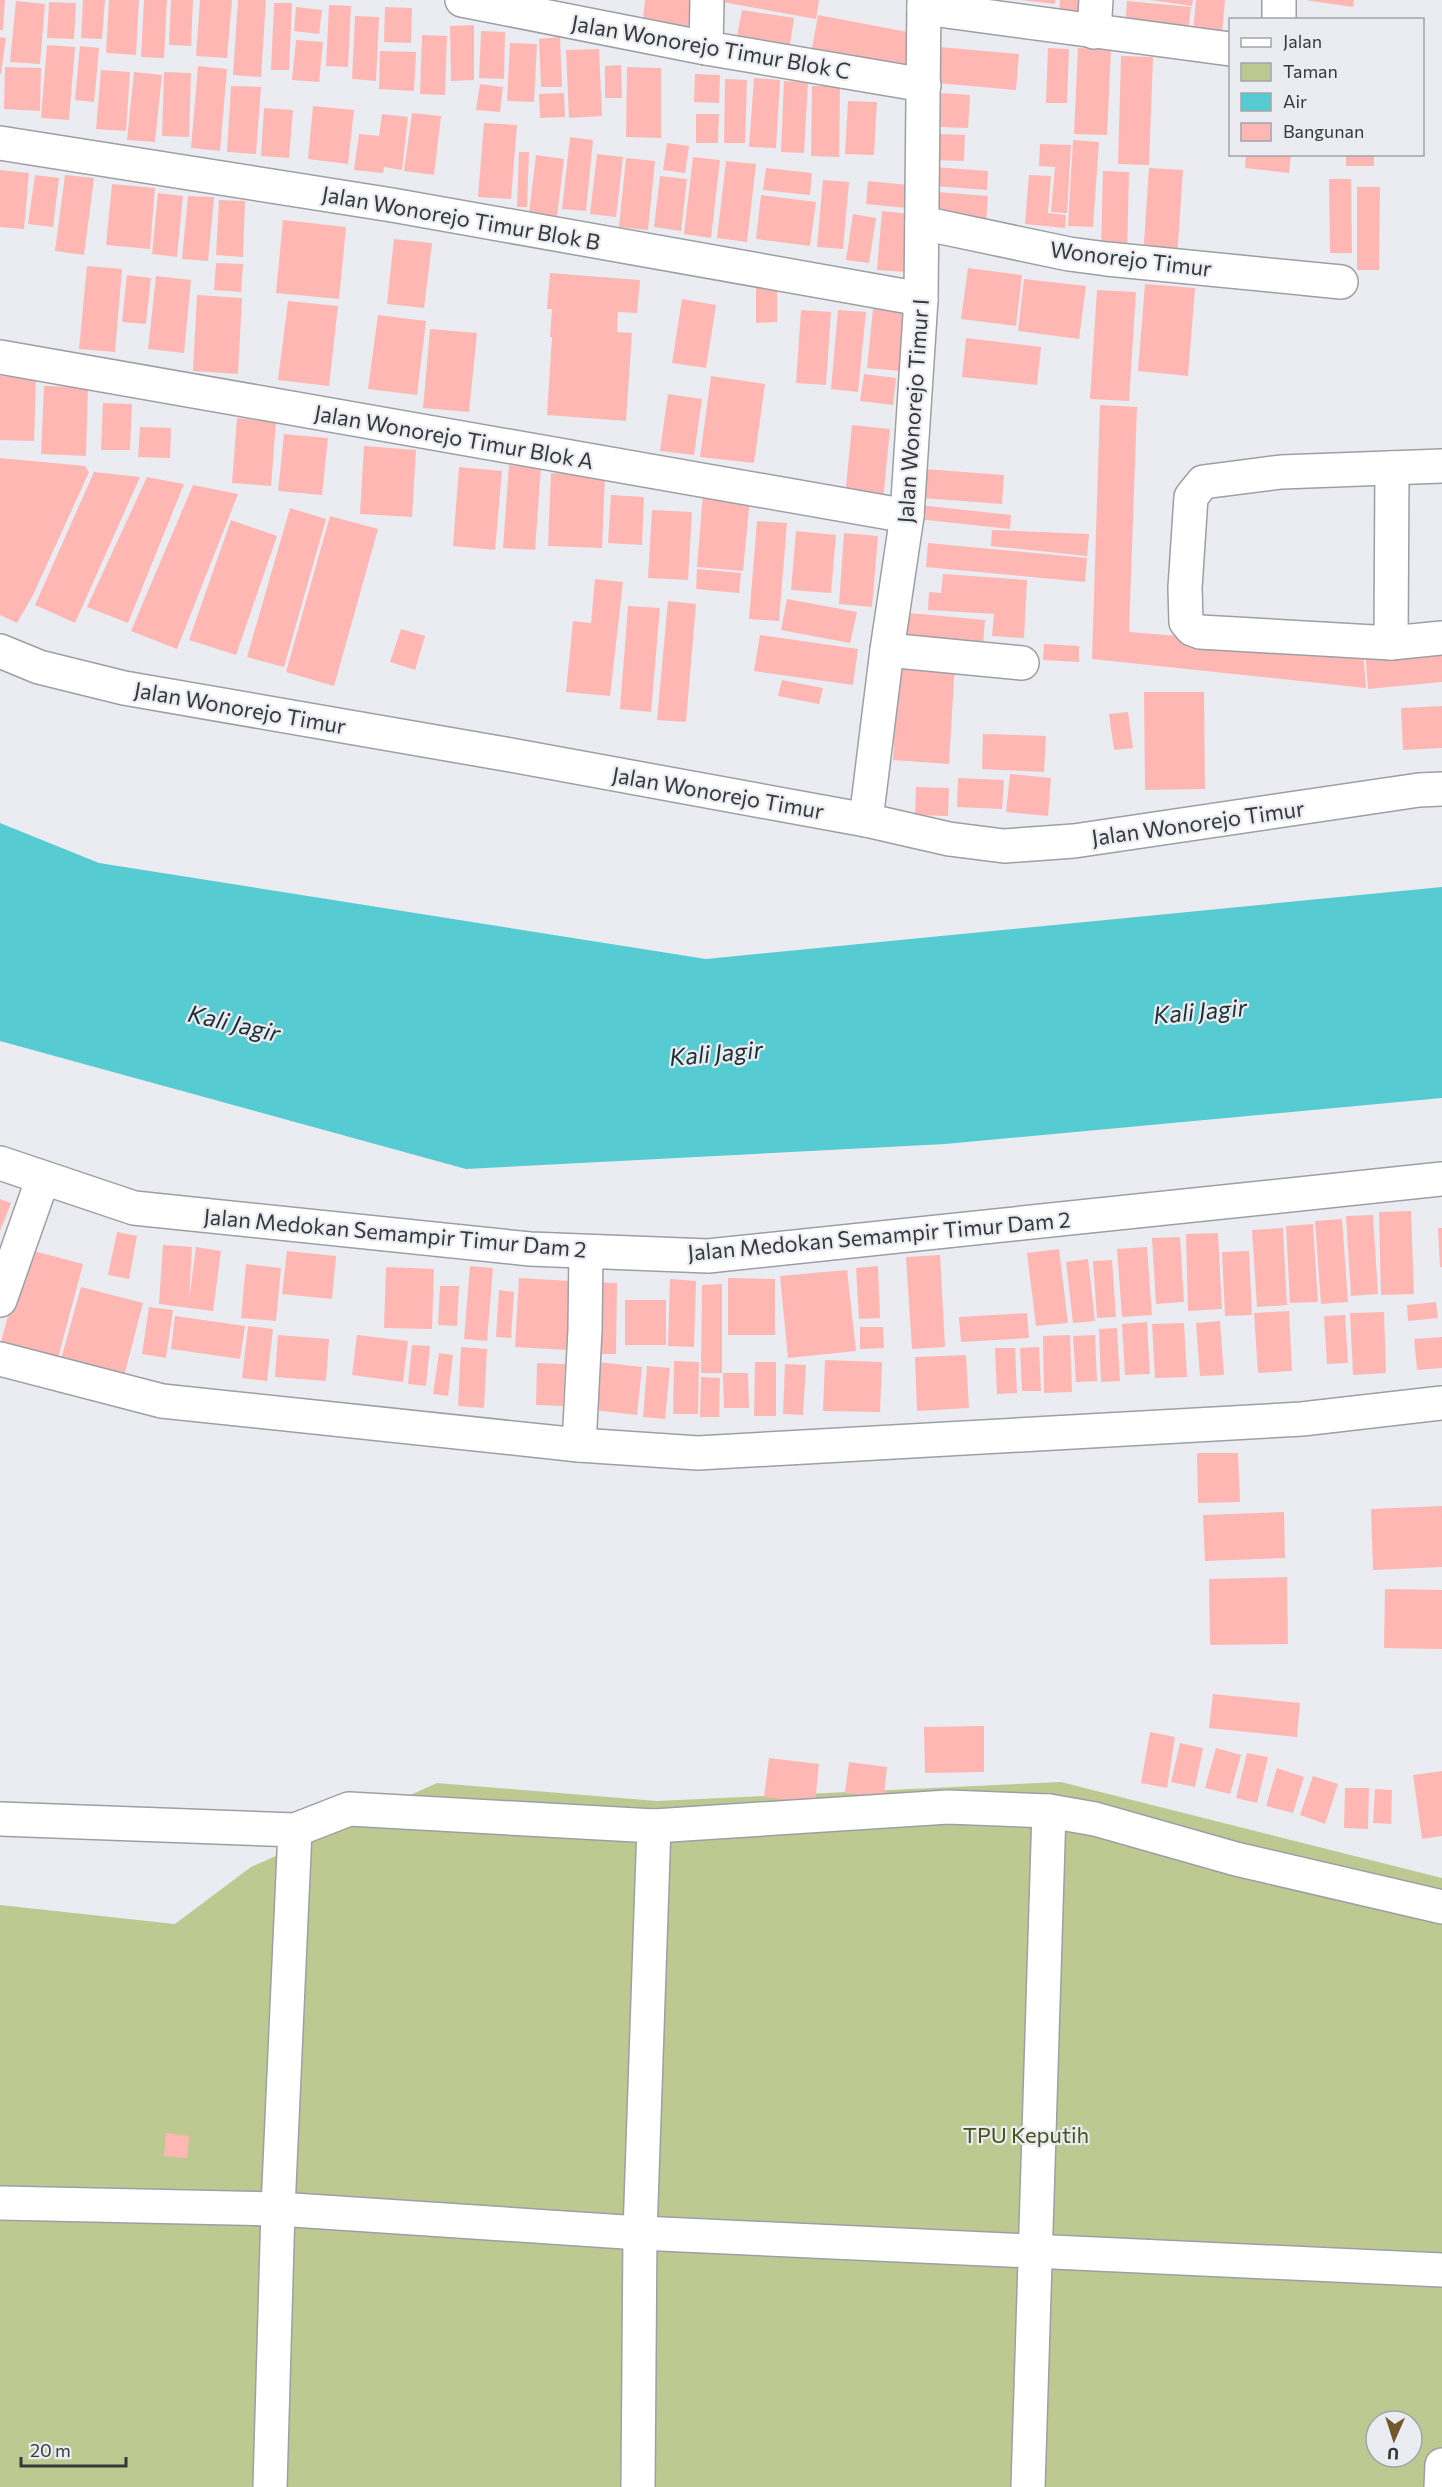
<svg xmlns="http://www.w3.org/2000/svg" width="1442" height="2487" font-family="Commissioner,sans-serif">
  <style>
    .green { fill: #bec992; fill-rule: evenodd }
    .water { fill: #57cbd2 }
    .building { fill: #feb7b3 }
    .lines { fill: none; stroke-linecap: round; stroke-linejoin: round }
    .minor-casing { stroke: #9d9fa5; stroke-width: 36 }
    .minor { stroke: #fff; stroke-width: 33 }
    .labels { text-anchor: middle; stroke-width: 4.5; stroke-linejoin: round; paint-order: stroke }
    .street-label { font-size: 22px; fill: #37383a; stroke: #eaecf2 }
    .park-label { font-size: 22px; fill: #4b531a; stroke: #eaecf2 }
    .water-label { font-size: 24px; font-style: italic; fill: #1b3032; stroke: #eaecf2 }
  </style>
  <rect width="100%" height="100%" fill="#eaecf2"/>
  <path class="green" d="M 1061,1782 L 1442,1878 L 1442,2487 L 0,2487 L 0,1905 L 175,1924 L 251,1867 L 437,1783 L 657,1801 ZM 1376,2421 L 1412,2421 L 1412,2457 L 1376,2457 Z"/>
  <polygon class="water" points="0,823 99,863 706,959 1442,887 1442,1098 945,1144 466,1169 0,1041"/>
  <g class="building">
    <polygon points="0,0 5,0 3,30 0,30"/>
    <polygon points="83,0 105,0 102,39 81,38"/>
    <polygon points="109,0 139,0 136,55 106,53"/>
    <polygon points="144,0 167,0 164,58 141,57"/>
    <polygon points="171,0 193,0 191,46 169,45"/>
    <polygon points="200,0 232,0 227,58 196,56"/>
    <polygon points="238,0 266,0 261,77 233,75"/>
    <polygon points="645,0 690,0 688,32 642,29"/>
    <polygon points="722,0 819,0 816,19 722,2"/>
    <polygon points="1021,0 1055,0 1055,4"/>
    <polygon points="1060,0 1092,0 1091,16 1059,15"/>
    <polygon points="1150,0 1193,0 1192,6"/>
    <polygon points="1196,0 1225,0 1222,34 1193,31"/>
    <polygon points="1305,0 1354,0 1353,7"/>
    <polygon points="16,1 45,4 40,64 10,62"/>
    <polygon points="1127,1 1191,7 1188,34 1125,27"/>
    <polygon points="49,2 76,3 74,39 47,38"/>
    <polygon points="274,3 292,3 289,70 271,70"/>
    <polygon points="329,5 351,6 348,67 326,66"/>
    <polygon points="296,7 322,10 319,34 294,31"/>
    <polygon points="385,7 412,8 411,43 384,42"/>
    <polygon points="742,10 794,18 789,51 736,42"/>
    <polygon points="818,15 913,33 906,71 811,54"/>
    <polygon points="355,16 379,17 376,81 352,79"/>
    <polygon points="474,25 474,80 451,81 450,26"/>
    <polygon points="481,31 505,32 504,79 479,78"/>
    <polygon points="422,35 447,36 445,95 420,94"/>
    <polygon points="0,37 6,38 1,74 0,74"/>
    <polygon points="560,37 562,87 541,87 539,39"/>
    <polygon points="296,40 323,42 319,82 292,80"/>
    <polygon points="510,43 537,44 534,102 507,101"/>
    <polygon points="47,45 75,47 69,120 41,118"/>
    <polygon points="80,46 99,48 94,102 75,100"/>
    <polygon points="940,47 1019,54 1016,90 937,83"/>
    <polygon points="1048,48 1069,49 1067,103 1046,103"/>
    <polygon points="1078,48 1111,49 1107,135 1074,134"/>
    <polygon points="599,49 602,116 569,118 566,50"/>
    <polygon points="380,51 416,52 414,91 379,89"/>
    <polygon points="1121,56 1153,57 1149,165 1118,164"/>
    <polygon points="621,65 622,98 605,98 605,66"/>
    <polygon points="198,66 227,69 220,151 191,148"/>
    <polygon points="5,67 41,68 40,111 4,109"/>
    <polygon points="627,67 661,68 661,138 626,137"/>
    <polygon points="101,70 130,72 126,131 96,129"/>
    <polygon points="134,72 162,75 155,142 127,140"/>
    <polygon points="164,72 191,73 189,137 162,136"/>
    <polygon points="695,74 720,75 719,103 694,102"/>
    <polygon points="754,78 780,80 776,148 749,147"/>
    <polygon points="725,79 747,80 745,143 724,143"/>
    <polygon points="784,81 808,82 804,153 781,152"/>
    <polygon points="480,84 503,87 500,112 476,110"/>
    <polygon points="231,86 261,87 256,154 227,152"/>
    <polygon points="812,86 840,86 839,157 811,156"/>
    <polygon points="564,93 565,117 540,118 539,94"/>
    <polygon points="941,93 970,95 968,128 940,127"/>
    <polygon points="848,101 877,102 874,155 845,154"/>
    <polygon points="313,106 354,110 348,164 308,159"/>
    <polygon points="264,108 293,110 289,158 261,156"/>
    <polygon points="412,113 441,116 434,175 404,171"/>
    <polygon points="382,114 408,117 402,170 384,167 383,173 354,170 359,134 379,136"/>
    <polygon points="696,114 719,114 718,143 696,143"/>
    <polygon points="484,123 517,125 511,199 478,197"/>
    <polygon points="937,134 965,135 964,161 936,160"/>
    <polygon points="570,137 593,140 586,211 562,209"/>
    <polygon points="1073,140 1099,142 1093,227 1068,226"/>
    <polygon points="667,143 689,146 685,173 663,170"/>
    <polygon points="1040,144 1071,145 1067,213 1051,212 1055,167 1039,166"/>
    <polygon points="519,152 529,152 527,207 517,207"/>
    <polygon points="597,154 623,157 616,217 590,214"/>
    <polygon points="1246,154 1291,154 1289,173 1245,168"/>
    <rect x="1346" y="154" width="28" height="12"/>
    <polygon points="536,155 564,159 557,216 529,213"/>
    <polygon points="693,157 720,160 711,238 684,234"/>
    <polygon points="626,158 655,161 648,230 619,227"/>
    <polygon points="726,161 756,164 747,242 717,238"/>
    <polygon points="935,167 988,171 987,190 934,186"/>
    <polygon points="766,168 812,173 810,195 763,190"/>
    <polygon points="1149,168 1183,170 1177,259 1143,257"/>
    <polygon points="0,170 29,173 24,229 0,227"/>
    <polygon points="1103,171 1129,172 1127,255 1101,254"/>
    <polygon points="35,175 59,178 53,227 28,224"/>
    <polygon points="65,175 94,178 84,255 55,251"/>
    <polygon points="1029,175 1051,176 1048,213 1066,215 1065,228 1025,224"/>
    <polygon points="660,176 687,179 681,231 654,227"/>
    <polygon points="1329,179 1351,179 1352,253 1330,253"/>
    <polygon points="823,180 849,182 843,249 817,247"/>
    <polygon points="868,181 908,185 906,208 866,204"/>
    <polygon points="112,184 155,188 150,249 106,245"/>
    <polygon points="1357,187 1380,187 1379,270 1357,270"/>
    <polygon points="937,192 988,196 986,223 935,219"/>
    <polygon points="158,193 183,196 177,257 152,254"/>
    <polygon points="761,195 816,202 810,246 756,239"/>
    <polygon points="188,196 214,197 208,261 182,259"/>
    <polygon points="219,200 245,201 243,257 216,255"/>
    <polygon points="882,211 911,214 906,272 877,270"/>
    <polygon points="853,214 876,218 869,263 846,260"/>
    <polygon points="283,220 346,227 339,299 276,293"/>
    <polygon points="394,239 432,243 424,308 387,304"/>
    <polygon points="216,263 243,264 241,292 214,290"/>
    <polygon points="87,266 122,269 115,352 79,349"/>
    <polygon points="968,268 1022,275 1016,326 961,319"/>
    <polygon points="550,273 640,280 637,313 618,312 617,332 632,333 626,421 547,415 552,337 550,337 552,309 547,309"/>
    <polygon points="127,275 151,278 146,324 122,322"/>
    <polygon points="156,276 191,280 184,353 148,349"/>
    <polygon points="1024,279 1086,286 1079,339 1018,331"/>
    <polygon points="1145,284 1195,288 1188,376 1138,371"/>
    <polygon points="756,287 777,287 777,322 756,323"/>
    <polygon points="1097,290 1136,292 1129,401 1090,399"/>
    <polygon points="197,295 242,298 238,374 193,371"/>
    <polygon points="682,299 716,305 706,368 672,363"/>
    <polygon points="288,301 338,306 329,386 278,380"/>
    <polygon points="873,309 906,312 900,371 867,368"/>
    <polygon points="801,310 831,312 826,385 796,383"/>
    <polygon points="838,310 866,312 858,392 831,389"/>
    <polygon points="378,315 426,321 417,395 368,389"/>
    <polygon points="430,329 477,333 469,412 423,408"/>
    <polygon points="966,338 1041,347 1037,385 962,377"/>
    <polygon points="864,374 896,378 893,405 860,401"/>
    <polygon points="0,376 36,378 34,441 0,440"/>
    <polygon points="711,376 765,384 754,463 700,457"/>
    <polygon points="44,386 88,387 86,456 41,454"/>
    <polygon points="668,394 702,399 694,455 660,451"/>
    <polygon points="103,403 132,404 130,450 101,450"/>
    <polygon points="1100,405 1137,407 1129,632 1363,651 1366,688 1092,659"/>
    <polygon points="237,418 276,422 271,486 232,483"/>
    <polygon points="852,425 890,429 883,501 845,497"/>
    <polygon points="140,427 171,428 170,458 138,457"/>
    <polygon points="284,434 328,438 322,495 278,491"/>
    <polygon points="364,446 416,450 412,517 360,514"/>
    <polygon points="0,458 85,466 89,472 33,595 17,623 0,615"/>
    <polygon points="509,465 541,467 535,550 503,548"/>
    <polygon points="459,467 502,471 495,550 453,546"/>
    <polygon points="924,469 1004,475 1002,504 922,498"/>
    <polygon points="94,472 140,477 75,623 35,605"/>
    <polygon points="551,473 605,475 602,548 548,546"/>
    <polygon points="147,477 184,484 128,623 87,607"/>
    <polygon points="193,485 238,494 177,649 131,631"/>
    <polygon points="703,494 750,498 743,571 697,567"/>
    <polygon points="611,495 644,497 642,545 608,543"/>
    <polygon points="919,505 1011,515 1010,529 917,519"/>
    <polygon points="290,508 326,519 284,667 247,657"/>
    <polygon points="652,510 692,512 688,580 648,578"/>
    <polygon points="330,516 378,529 334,686 286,672"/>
    <polygon points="231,520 277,536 236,655 189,640"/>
    <polygon points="757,521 787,523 779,621 749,619"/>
    <polygon points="992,530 1089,534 1087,556 991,546"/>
    <polygon points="796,531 836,535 831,593 791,590"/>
    <polygon points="844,533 878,536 872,607 839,604"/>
    <polygon points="928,543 1087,558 1085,582 926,567"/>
    <polygon points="697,569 741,573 739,593 696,589"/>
    <polygon points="943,574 1027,580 1024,638 992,636 994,614 928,610 929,592 941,593"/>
    <polygon points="595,579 623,582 610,696 566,692 573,621 591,623"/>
    <polygon points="787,599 857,612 850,643 781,630"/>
    <polygon points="668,601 696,604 686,722 657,720"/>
    <polygon points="628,606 660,608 651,712 620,709"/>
    <polygon points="909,613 985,620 982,654 905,647"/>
    <polygon points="401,629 425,636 415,670 390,662"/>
    <polygon points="760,635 858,649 853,685 754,671"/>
    <polygon points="1044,644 1079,646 1079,662 1043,660"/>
    <polygon points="1442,645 1442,682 1368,689 1365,651"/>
    <polygon points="899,660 955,663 949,764 893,760"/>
    <polygon points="782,680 823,688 819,704 778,696"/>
    <polygon points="1144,692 1204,692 1205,789 1145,790"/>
    <polygon points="1442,706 1442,748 1403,750 1401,708"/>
    <polygon points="1128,712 1133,748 1114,750 1109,714"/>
    <polygon points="983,734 1046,736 1044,772 982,769"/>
    <polygon points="1010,774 1051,778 1048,816 1006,812"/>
    <polygon points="958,778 1004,780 1002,809 957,807"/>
    <polygon points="916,787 949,788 948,816 915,815"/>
    <polygon points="0,1199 11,1203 0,1231"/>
    <polygon points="1411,1211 1414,1294 1381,1295 1379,1212"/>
    <polygon points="1373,1215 1378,1294 1351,1296 1346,1216"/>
    <polygon points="1342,1219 1348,1302 1321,1304 1315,1221"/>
    <polygon points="1313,1224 1318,1302 1290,1303 1286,1226"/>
    <polygon points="1283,1228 1287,1305 1257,1307 1252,1230"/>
    <polygon points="1438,1228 1442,1228 1442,1267 1440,1267"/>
    <polygon points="117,1232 137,1236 129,1279 108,1275"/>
    <polygon points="1218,1233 1222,1309 1188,1311 1186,1234"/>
    <polygon points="1180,1237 1184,1302 1156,1304 1152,1238"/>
    <polygon points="163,1245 192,1247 189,1300 196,1247 221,1251 213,1311 159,1304"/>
    <polygon points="1147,1247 1152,1315 1122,1317 1117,1249"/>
    <polygon points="26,1249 83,1264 58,1358 1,1342"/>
    <polygon points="1059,1249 1068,1323 1036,1326 1027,1253"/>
    <polygon points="287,1251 336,1256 332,1299 282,1294"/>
    <polygon points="1249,1251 1252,1315 1225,1316 1222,1252"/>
    <polygon points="940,1255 945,1347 912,1349 906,1257"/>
    <polygon points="1088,1259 1095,1321 1073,1323 1066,1262"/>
    <polygon points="1112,1260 1116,1317 1097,1318 1093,1261"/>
    <polygon points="246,1264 281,1268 276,1321 241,1318"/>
    <polygon points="470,1266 493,1268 487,1341 464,1339"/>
    <polygon points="878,1266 880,1318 859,1319 856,1268"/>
    <polygon points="386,1267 434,1269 432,1329 384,1328"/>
    <polygon points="847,1270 856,1351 788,1358 780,1276"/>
    <polygon points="519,1278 571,1281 567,1350 515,1347"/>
    <polygon points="728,1278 775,1279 775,1335 728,1335"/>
    <polygon points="670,1279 696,1281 694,1347 668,1346"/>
    <polygon points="595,1282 617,1283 616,1354 594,1354"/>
    <polygon points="722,1284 722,1373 701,1373 702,1285"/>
    <polygon points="440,1286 459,1286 457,1326 438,1325"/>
    <polygon points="81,1287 143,1303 123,1380 60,1363"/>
    <polygon points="499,1290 514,1292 511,1338 496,1337"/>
    <rect x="625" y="1300" width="41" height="45"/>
    <polygon points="1436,1302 1438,1318 1408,1321 1407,1305"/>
    <polygon points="149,1307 173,1310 166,1358 142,1354"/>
    <polygon points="1289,1311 1292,1371 1258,1373 1254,1313"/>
    <polygon points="1384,1312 1386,1373 1353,1375 1350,1313"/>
    <polygon points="1027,1313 1029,1338 961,1342 959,1317"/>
    <polygon points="1345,1315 1348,1363 1327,1364 1324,1316"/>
    <polygon points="175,1316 245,1326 240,1359 171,1349"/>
    <polygon points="1220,1321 1224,1375 1200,1376 1196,1323"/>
    <polygon points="1147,1322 1150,1374 1125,1375 1122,1324"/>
    <polygon points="1184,1323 1187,1377 1155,1378 1152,1324"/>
    <polygon points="248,1326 273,1329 267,1381 242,1378"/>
    <polygon points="860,1327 883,1327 884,1348 860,1349"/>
    <polygon points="1117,1328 1120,1381 1101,1382 1099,1329"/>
    <polygon points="278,1335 329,1339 326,1381 275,1377"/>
    <polygon points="357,1335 408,1341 403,1382 352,1375"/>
    <polygon points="1070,1335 1072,1392 1044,1393 1043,1336"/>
    <polygon points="1095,1335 1097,1381 1076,1382 1073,1336"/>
    <polygon points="1442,1337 1442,1368 1417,1370 1414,1339"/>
    <polygon points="412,1345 430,1346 426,1386 408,1384"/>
    <polygon points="461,1347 487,1349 484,1408 458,1406"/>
    <polygon points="1039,1347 1041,1391 1022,1391 1020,1348"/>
    <polygon points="995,1348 1015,1348 1017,1393 997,1394"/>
    <polygon points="439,1353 453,1355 448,1396 433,1394"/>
    <polygon points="966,1355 969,1408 917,1411 915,1357"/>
    <polygon points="825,1360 882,1362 880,1412 823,1411"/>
    <polygon points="674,1361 699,1362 698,1414 673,1414"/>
    <polygon points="598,1362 642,1367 637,1415 593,1410"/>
    <polygon points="755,1362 776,1362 776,1416 754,1416"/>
    <polygon points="537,1363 565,1364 563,1406 536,1405"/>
    <polygon points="785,1364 806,1365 803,1415 783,1414"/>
    <polygon points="647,1366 670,1368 665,1419 643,1417"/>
    <polygon points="723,1373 748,1373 749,1408 724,1408"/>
    <polygon points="701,1377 720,1378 719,1417 700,1417"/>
    <polygon points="1197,1453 1238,1453 1240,1502 1198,1503"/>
    <polygon points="1442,1506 1442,1567 1373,1570 1371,1509"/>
    <polygon points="1284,1512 1285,1558 1205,1561 1203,1515"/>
    <polygon points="1287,1577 1288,1644 1210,1645 1209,1579"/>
    <polygon points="1385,1589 1442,1590 1442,1649 1384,1648"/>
    <polygon points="1213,1694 1300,1703 1297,1737 1209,1728"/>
    <polygon points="984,1726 984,1772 925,1773 924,1727"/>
    <polygon points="1150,1732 1175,1737 1167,1788 1141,1783"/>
    <polygon points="1180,1743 1203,1748 1195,1787 1171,1782"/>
    <polygon points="1216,1748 1241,1755 1230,1794 1205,1788"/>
    <polygon points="1247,1753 1268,1757 1257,1803 1236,1798"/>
    <polygon points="769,1758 819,1764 815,1803 764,1797"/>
    <polygon points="849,1762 887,1767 884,1797 845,1793"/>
    <polygon points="1277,1768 1304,1777 1293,1813 1266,1806"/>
    <polygon points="1442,1771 1442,1836 1422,1839 1413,1775"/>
    <polygon points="1313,1776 1338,1784 1325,1824 1300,1815"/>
    <polygon points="1345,1788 1369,1788 1368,1829 1344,1828"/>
    <polygon points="1375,1789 1392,1790 1391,1824 1373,1823"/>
    <polygon points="166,2133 189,2136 187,2158 164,2156"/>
  </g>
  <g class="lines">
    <defs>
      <g id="minor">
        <polyline points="462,0 706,48 924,85"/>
        <polyline points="924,8 1230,49"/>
        <polyline points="1279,20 1279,0"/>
        <polyline points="1094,32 1096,0"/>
        <polyline points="706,48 707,0"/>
        <polyline points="0,143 392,205 921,299"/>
        <polyline points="922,223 1069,254 1107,259 1341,282"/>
        <polyline points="0,357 907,516"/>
        <polyline points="1442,466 1281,472 1203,482 1191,497 1185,588 1186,622 1192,629 1200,632 1391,643 1442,638"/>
        <polyline points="1391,643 1392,468"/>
        <polyline points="887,650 1022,663"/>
        <polyline points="0,651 39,667 124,688 505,754 866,820 949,839 1004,846 1074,841 1419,790 1442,789"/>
        <polyline points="866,820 887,650 907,516 921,299 924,0"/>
        <polyline points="0,1163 134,1208 530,1249 708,1256 1442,1179"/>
        <polyline points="0,1300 43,1178"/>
        <polyline points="0,1359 162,1401 579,1445 698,1453 1302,1419 1442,1403"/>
        <polyline points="579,1445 585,1330 586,1252"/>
        <polyline points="0,1819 295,1830 349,1809 654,1826 948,1807 1049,1811 1095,1819 1236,1859 1442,1907"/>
        <polyline points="0,2203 278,2209 640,2233 1442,2270"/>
        <polyline points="270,2487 278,2209 295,1830"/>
        <polyline points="638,2487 640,2233 654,1826"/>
        <polyline points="1028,2487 1049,1811"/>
        <polyline points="1441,2487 1442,2465"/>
      </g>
    </defs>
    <use href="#minor" class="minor-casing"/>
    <use href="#minor" class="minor"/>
  </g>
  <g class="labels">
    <g class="street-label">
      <text transform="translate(711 47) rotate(10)" y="8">Jalan Wonorejo Timur Blok C</text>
      <text transform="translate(461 218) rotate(10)" y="8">Jalan Wonorejo Timur Blok B</text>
      <text transform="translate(1131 259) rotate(7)" y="8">Wonorejo Timur</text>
      <text transform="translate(913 411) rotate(-86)" y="8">Jalan Wonorejo Timur I</text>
      <text transform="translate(454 437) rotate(10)" y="8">Jalan Wonorejo Timur Blok A</text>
      <text transform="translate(240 708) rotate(10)" y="8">Jalan Wonorejo Timur</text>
      <text transform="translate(718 793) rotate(10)" y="8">Jalan Wonorejo Timur</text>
      <text transform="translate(1198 823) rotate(-8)" y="8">Jalan Wonorejo Timur</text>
      <text transform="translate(395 1233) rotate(5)" y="8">Jalan Medokan Semampir Timur Dam 2</text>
      <text transform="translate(879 1236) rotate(-5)" y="8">Jalan Medokan Semampir Timur Dam 2</text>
    </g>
    <g class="park-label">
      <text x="1026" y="2143">TPU Keputih</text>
    </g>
    <g class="water-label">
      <text transform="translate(1200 1012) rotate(-5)" y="8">Kali Jagir</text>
      <text transform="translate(234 1024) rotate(13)" y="8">Kali Jagir</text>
      <text transform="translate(716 1054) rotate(-5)" y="8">Kali Jagir</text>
    </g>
  </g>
  <rect x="1229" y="18" width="195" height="138" fill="#eaecf2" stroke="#a2a4a8" stroke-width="1.5"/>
  <rect x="1241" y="38" width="30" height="9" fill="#ffffff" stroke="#a2a4a8" stroke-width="1.5"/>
  <text x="1283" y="48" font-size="18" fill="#37383a">Jalan</text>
  <rect x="1241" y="63" width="30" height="18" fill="#bec992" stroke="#a2a4a8" stroke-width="1.5"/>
  <text x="1283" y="78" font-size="18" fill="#37383a">Taman</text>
  <rect x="1241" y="93" width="30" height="18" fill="#57cbd2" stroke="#a2a4a8" stroke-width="1.5"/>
  <text x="1283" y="108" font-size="18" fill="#37383a">Air</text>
  <rect x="1241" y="123" width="30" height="18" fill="#feb7b3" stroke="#a2a4a8" stroke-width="1.5"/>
  <text x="1283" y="138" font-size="18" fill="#37383a">Bangunan</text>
  <g transform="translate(1394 2439) rotate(183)"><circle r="28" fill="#eaecf2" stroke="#a2a4a8" stroke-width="1.5"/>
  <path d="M0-4.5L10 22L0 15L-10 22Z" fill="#74582b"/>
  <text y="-9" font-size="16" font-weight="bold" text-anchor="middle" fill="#37383a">U</text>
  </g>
  <path d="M21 2457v9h105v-9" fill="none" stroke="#37383a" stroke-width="3"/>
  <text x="30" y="2457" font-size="18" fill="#37383a" stroke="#eaecf2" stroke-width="4.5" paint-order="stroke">20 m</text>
</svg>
